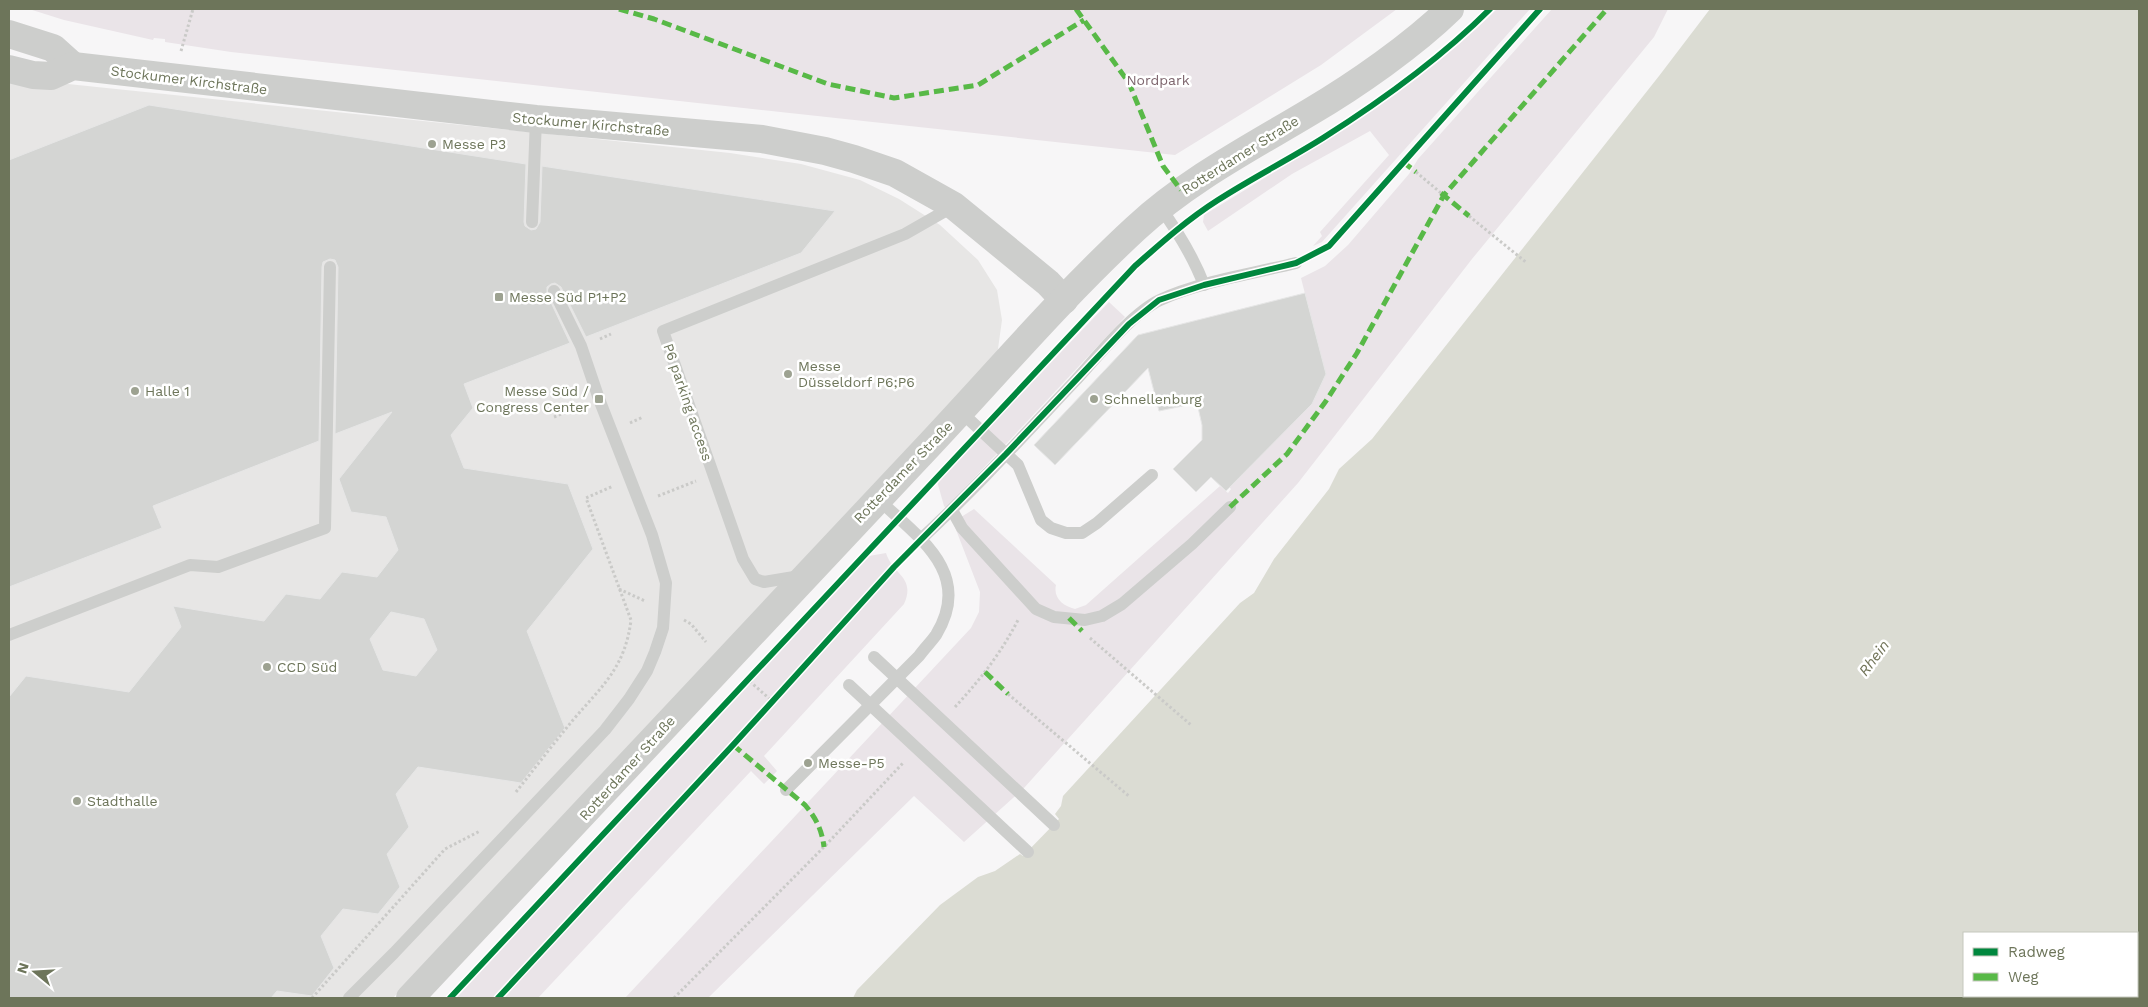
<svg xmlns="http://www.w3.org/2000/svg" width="2148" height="1007" font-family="'Work Sans',sans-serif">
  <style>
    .built { fill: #e7e6e5 }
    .green { fill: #eae4e8 }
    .water { fill: #dbdcd3; fill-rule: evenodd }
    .building { fill: #d4d5d3; stroke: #e6e6e6; fill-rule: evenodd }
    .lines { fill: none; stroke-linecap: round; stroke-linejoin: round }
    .path { stroke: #cacac8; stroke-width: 3; stroke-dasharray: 2.5 2.5; stroke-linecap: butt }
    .service { stroke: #cdcecc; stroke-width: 12 }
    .tertiary { stroke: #cdcecc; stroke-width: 28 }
    .quiet { stroke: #58b947; stroke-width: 5; stroke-dasharray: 10 5; stroke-linecap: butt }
    .cycleway-casing { stroke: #fff; stroke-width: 9 }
    .cycleway { stroke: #00873e; stroke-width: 6 }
    .poi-dot { fill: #9da291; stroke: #fff; stroke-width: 2 }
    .labels { text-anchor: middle; stroke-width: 5; stroke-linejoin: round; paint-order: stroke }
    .street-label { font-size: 14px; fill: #6d755a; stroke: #fff }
    .park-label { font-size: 14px; fill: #7e666e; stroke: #fff }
    .poi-label { font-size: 14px; fill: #6d755a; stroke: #fff; text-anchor: start }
    .water-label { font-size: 15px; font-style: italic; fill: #717458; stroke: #fff }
  </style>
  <rect width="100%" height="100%" fill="#f7f6f7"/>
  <polygon class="built" points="9,74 39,81 730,153 801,164 860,180 899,199 940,225 978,260 997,290 1002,320 996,363 393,998 9,998"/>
  <g class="green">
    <polygon points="29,9 1397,9 1321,65 1175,155 231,52 165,42 165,39 154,38 153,40 64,20"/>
    <path d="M 1497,9 L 1530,9 L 1322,242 L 1313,246 L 1322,236 L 1320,232 L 1389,155 L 1370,131 L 1292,174 L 1208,231 L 1203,222 L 1204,215 C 1306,152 1411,94 1497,9 Z"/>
    <path d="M 1552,9 L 1668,9 L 1654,37 L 1472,259 L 1298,483 L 1024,788 L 964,842 L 914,796 L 708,998 L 625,998 L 971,628 L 979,612 L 980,592 L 953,522 L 974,509 L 1056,585 C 1053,598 1063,606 1075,609 L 1086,605 L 1220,486 L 1228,493 L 1231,489 L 1229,487 L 1323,365 L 1301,278 L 1325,266 L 1348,245 L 1409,174 L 1418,159 Z"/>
    <polygon points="1109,302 1125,317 946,508 944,506 937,481"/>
    <path d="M 886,553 C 893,575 916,577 904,604 L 764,756 L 777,771 L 764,784 L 751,771 L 538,998 L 456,998 L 869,556 Z"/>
  </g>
  <path class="water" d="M 1710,9 L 2139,9 L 2139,998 L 853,998 L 857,990 L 940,905 L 978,877 L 995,871 L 1020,854 L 1023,856 L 1059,819 L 1055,814 L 1061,806 L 1063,796 L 1240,603 L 1254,593 L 1274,559 L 1329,489 L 1339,469 L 1372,439 L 1659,76 ZM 1964,933 L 2137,933 L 2137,996 L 1964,996 Z"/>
  <g class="building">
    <path d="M 149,105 L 526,164 L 524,222 L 525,226 L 531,230 L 536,229 L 540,222 L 542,166 L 835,211 L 801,253 L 586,337 L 561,287 L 555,283 L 551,284 L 547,287 L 547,294 L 570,343 L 464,384 L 473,408 L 451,435 L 464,468 L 568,484 L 593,549 L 527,631 L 565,728 L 521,783 L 418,767 L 396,794 L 409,827 L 387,854 L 400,887 L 378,914 L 343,909 L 321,936 L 334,968 L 312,996 L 277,991 L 271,998 L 9,998 L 9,697 L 26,676 L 129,692 L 181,627 L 173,606 L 264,621 L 286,594 L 320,599 L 342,572 L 377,577 L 398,550 L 386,517 L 351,512 L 339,479 L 392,412 L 335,434 L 338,267 L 335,260 L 330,259 L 323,262 L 322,267 L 319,441 L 153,506 L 162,528 L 9,587 L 9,160 ZM 391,612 L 424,619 L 437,650 L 416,676 L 383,670 L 370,639 Z"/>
    <polygon points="1305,293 1326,374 1312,404 1226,491 1211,477 1196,492 1173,469 1202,440 1202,425 1197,403 1159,411 1148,368 1055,465 1034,445 1138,335"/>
  </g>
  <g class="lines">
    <g class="path">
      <polyline points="181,51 193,9"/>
      <polyline points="1416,172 1441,193"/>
      <polyline points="1469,216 1527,263"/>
      <polyline points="600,339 611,334"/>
      <polyline points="554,417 581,406"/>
      <polyline points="630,423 643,417"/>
      <polyline points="658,496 696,481"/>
      <polyline points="619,589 645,601"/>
      <polyline points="684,620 691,624 706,642"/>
      <polyline points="1090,638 1191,725"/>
      <polyline points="746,678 772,701"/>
      <polyline points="1008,694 1130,797"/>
      <path d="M 955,707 C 980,680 1001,653 1018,620"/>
      <path d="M 516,792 C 535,768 554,743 573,720 C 602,686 625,668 631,620 L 586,498 L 613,486"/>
      <polyline points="312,998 445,849 480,831"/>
      <polyline points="674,998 824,847 903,763"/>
    </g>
    <g class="service">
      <path d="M 1160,207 C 1178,232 1193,256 1204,285"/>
      <polyline points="532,222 536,119"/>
      <polyline points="961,412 1018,465 1041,520 1051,528 1066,533 1082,533 1097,523 1152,475"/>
      <polyline points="952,510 962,528 1036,609 1054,617 1085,620 1102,616 1122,604 1192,544 1230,507"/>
      <path d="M 921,539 C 975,489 1025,434 1075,381 C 1097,357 1132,313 1160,300 C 1198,282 1255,273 1296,263"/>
      <polyline points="800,576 764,582 755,579 743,559 663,331 905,234 954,206"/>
      <polyline points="9,635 190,565 218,567 325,528 330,267"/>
      <polyline points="874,657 1054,825"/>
      <polyline points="849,685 1028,852"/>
      <path d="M 786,790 L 919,656 C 924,649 931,642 936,635 C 974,573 918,537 878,499"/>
      <polyline points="349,998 394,953 605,730 629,699 647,671 655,652 663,628 666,583 652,535 599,399 581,346 554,291"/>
    </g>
    <g class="tertiary">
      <polyline points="9,34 53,48 73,66"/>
      <polyline points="9,69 33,75 51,76 73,66 536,119 762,139 825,151 854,159 895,173 954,206 1048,283 1064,300"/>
      <path d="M 410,998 C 580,819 746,638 916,459 C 989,382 1058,300 1136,228 C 1188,180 1250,148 1310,112 C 1356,85 1413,45 1450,9"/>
    </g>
    <g class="quiet">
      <polyline points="619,9 654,19 828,84 894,98 978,85 1084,20"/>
      <polyline points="1076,9 1129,83 1163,166 1181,190"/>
      <polyline points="1403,162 1416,172"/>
      <polyline points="1441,193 1469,216"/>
      <polyline points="1230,507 1287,454 1326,401 1357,353 1444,195 1607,9"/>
      <polyline points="1069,618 1082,631"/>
      <polyline points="985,672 1008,694"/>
      <path d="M 733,745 L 805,805 C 816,818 822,830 824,847"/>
    </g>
    <defs>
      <g id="cycleway">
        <path d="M 450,998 L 1135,266 C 1161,243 1188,219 1218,200 C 1252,178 1288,160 1323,138 C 1383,100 1440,59 1490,9"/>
        <polyline points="498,998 733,745 894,567 1006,454 1129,324 1159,300 1204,285 1296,263 1329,246 1540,9"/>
      </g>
    </defs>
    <use href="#cycleway" class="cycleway-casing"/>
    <use href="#cycleway" class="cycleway"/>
  </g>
  <g class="poi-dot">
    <circle cx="432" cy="144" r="5"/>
    <rect x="494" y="292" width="10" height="10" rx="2.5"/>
    <circle cx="788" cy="374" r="5"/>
    <circle cx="135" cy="391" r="5"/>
    <rect x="594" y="394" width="10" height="10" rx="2.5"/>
    <circle cx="1094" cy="399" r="5"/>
    <circle cx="267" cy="667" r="5"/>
    <circle cx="808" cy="763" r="5"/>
    <circle cx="77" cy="801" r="5"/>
  </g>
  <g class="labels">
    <g class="street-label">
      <text transform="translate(189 80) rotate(7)" y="5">Stockumer Kirchstraße</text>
      <text transform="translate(591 124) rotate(5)" y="5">Stockumer Kirchstraße</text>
      <text transform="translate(1240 155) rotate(-32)" y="5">Rotterdamer Straße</text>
      <text transform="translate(688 402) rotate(71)" y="5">P6 parking access</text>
      <text transform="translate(903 472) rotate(-46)" y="5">Rotterdamer Straße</text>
      <text transform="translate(627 768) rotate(-48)" y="5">Rotterdamer Straße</text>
    </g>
    <g class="park-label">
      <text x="1158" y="85">Nordpark</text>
    </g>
    <g class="poi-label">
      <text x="442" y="149">Messe P3</text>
      <text x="509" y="302">Messe Süd P1+P2</text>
      <text x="798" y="371">Messe<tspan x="798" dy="16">Düsseldorf P6;P6</tspan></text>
      <text x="145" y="396">Halle 1</text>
      <text x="589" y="396" text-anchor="end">Messe Süd /<tspan x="589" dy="16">Congress Center</tspan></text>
      <text x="1104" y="404">Schnellenburg</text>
      <text x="277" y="672">CCD Süd</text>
      <text x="818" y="768">Messe-P5</text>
      <text x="87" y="806">Stadthalle</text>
    </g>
    <g class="water-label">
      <text transform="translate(1874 658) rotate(-53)" y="5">Rhein</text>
    </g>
  </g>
  <rect width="2148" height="1007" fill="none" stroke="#6d755a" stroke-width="20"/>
  <rect x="1963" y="932" width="175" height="65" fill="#ffffff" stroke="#c5c8bd"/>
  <rect x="1973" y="948" width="25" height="8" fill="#00873e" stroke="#c5c8bd"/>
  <text x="2008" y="957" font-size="15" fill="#6d755a">Radweg</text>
  <rect x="1973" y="973" width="25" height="8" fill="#58b947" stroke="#c5c8bd"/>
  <text x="2008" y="982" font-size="15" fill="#6d755a">Weg</text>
  <g transform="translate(35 972) rotate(288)" stroke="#ffffff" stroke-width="4" paint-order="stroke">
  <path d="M0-4L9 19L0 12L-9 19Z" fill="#6d755a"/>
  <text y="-8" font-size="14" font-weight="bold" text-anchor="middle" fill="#6d755a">N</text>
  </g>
</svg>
